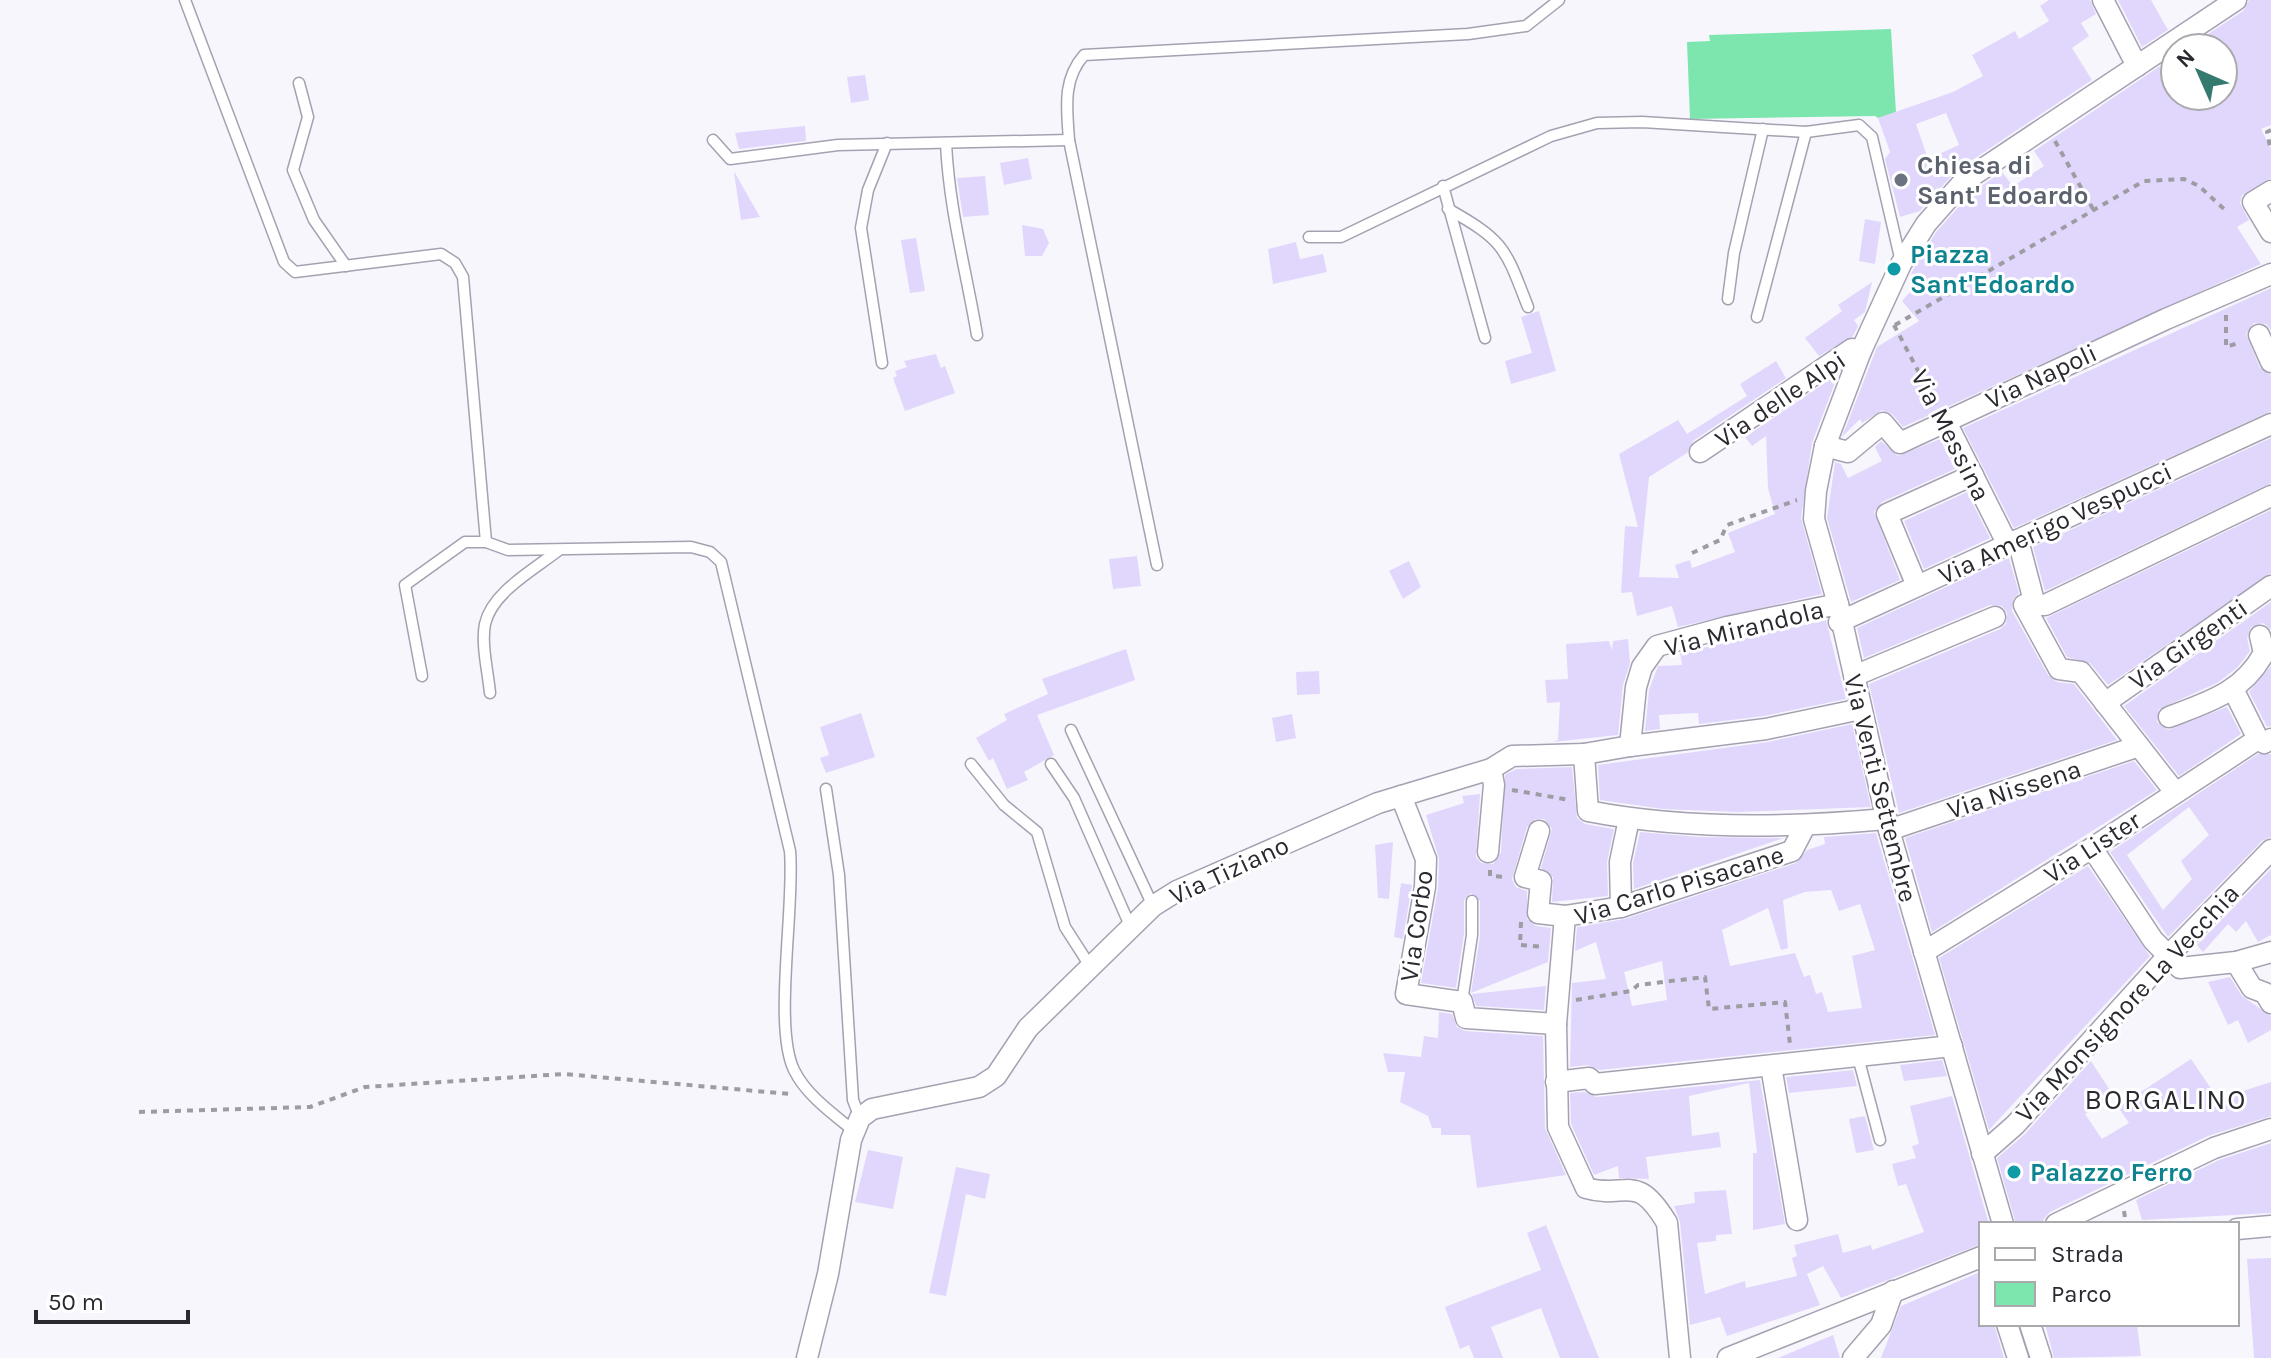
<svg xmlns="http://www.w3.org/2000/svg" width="2271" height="1358" font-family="Karla,sans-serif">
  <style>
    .green { fill: #7de6ae }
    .building { fill: #e1d7fc; fill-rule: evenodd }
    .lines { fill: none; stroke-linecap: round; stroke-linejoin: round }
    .lane-casing { stroke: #a5a1b1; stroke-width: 13 }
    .street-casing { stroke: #a5a1b1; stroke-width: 23 }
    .path { stroke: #9e9ca3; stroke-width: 4; stroke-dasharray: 6 6; stroke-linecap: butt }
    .lane { stroke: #fff; stroke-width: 10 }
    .street { stroke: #fff; stroke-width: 20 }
    .worship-dot { fill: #6b7280; stroke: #fff; stroke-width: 3 }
    .culture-dot { fill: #0f9aa8; stroke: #fff; stroke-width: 3 }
    .labels { text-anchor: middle; stroke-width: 6; stroke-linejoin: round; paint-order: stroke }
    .worship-label { font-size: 26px; font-weight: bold; fill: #5b616d; stroke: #fff; text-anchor: start }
    .culture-label { font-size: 26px; font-weight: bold; fill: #0d838f; stroke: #fff; text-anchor: start }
    .street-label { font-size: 26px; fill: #2b292f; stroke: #fff }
    .neighbourhood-label { font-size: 28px; letter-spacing: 2px; fill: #2b292f; stroke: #fff }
  </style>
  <rect width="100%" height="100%" fill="#f8f6fd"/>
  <polygon class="green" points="1891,29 1896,113 1878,118 1875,116 1690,119 1687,42 1710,41 1709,35"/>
  <g class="building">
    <path d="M 2049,0 L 2090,0 L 2096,14 L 2081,23 L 2089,36 L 2072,48 L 2092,80 L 1956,171 L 1920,211 L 1900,217 L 1885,159 L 1890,152 L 1878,118 L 1953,92 L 1983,76 L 1972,55 L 2015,31 L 2019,39 L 2049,21 L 2040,6 ZM 1946,113 L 1959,145 L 1928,159 L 1916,124 Z"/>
    <polygon points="2118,0 2151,0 2168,30 2142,47"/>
    <polygon points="2249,0 2271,0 2271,125 2261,129 2271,149 2271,178 2242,195 2240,203 2249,220 2237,227 2261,264 1903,427 1892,414 1882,410 1862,423 1860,419 1842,437 1877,347 1919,321 1902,301 1916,285 1911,274 1914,268 1936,232 1972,192 2002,172 2013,186 2044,166 2034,151 2175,56 2175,96 2223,96 2223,48 2187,48 2243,11"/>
    <polygon points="865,75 869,100 851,103 847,77"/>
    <polygon points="805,126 806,141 739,149 735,133"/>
    <polygon points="1028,158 1032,179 1004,185 1000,163"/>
    <polygon points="734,173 735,173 760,217 741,220"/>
    <polygon points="985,176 989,215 963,217 957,178"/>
    <polygon points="1865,219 1881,222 1875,264 1859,261"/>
    <polygon points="1022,225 1043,229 1049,243 1042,256 1025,256"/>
    <polygon points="916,238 925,291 910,293 901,240"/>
    <polygon points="1296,242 1300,259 1323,254 1327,272 1273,284 1268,249"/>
    <polygon points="1872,282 1865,312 1854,320 1858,326 1853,336 1819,356 1805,338 1842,311 1838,305"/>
    <polygon points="2271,288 2271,330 2266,324 2254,323 2246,334 2260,368 2271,375 2271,411 2014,528 1963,428"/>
    <polygon points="1539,311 1556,371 1511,384 1505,361 1532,353 1521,317"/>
    <polygon points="936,354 941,368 945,366 955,393 905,411 893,378 897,376 895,371 907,367 904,361"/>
    <polygon points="1776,361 1786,378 1693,441 1687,453 1649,477 1639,577 1679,578 1675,565 1690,560 1692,568 1735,552 1728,533 1775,514 1768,488 1766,436 1752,446 1745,437 1832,378 1836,380 1812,443 1801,518 1822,594 1678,627 1672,606 1637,616 1632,592 1621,593 1625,526 1638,527 1619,454 1678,420 1687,434 1747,396 1740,384"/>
    <polygon points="2271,438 2271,483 2045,591 2033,547"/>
    <polygon points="1940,439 1955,469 1882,502 1874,512 1900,580 1851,602 1827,518 1835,462 1841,464 1848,478 1882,461 1875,447 1881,441 1898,456"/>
    <polygon points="1967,492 1990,538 1924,569 1904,521"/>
    <polygon points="2271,510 2271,573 2108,685 2090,663 2067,657 2046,618"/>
    <polygon points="1137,556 1141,586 1113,589 1109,559"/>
    <polygon points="2009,558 2019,593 2013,599 2012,611 2048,675 2057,682 2074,684 2117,740 1899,813 1869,684 2000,629 2006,624 2007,613 2002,606 1990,605 1864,658 1857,628"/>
    <polygon points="1409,561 1421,587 1403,599 1389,571"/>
    <polygon points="2271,602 2271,630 2263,623 2251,627 2247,638 2250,651 2237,668 2217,683 2159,709 2157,722 2168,730 2227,707 2241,734 2179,776 2124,706"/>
    <polygon points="1826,620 1846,699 1764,716 1699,724 1698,713 1659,715 1660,729 1645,731 1649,690 1658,666 1682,665 1680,653"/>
    <polygon points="1628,639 1630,663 1623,685 1618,735 1553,742 1558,740 1560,702 1547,703 1545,680 1568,679 1566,644 1609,641 1612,650 1613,641"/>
    <polygon points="1126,649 1135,680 1037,715 1054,755 1024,772 1028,780 1007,789 993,758 989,761 976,738 1007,720 1004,714 1048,694 1042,679"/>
    <polygon points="2271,666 2271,726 2267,727 2249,692"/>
    <polygon points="1319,671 1320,694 1297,695 1296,672"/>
    <polygon points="861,713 875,757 826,773 820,758 829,755 820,727"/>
    <polygon points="1292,714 1296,738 1276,742 1272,718"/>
    <polygon points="1852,724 1871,807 1737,812 1663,809 1600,800 1598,765 1768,742"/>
    <path d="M 2258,754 L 2271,754 L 2271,837 L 2262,841 L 2168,937 L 2110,852 ZM 2189,807 L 2209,835 L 2181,861 L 2192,879 L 2163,910 L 2127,855 Z"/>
    <polygon points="2134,761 2157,790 1932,932 1905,838"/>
    <polygon points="1572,767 1577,818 1585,824 1614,829 1607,862 1608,896 1552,902 1553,877 1541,868 1552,829 1544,819 1535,819 1527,827 1512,879 1516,887 1527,891 1527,919 1536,926 1551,928 1548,962 1471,993 1480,936 1480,901 1471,893 1464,900 1464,934 1456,988 1421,983 1438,888 1439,859 1426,815 1464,803 1462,796 1480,794 1476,857 1481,863 1493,864 1501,853 1505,775 1516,769"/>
    <polygon points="1640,832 1699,837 1784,838 1634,889 1633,863"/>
    <path d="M 1876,833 L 1935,1035 L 1600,1070 L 1588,1065 L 1570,1067 L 1572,983 L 1606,979 L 1596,942 L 1575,951 L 1577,927 L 1625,919 L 1796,863 L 1807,850 L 1825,844 L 1824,837 ZM 1831,890 L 1839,911 L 1860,904 L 1875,950 L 1852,956 L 1862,1008 L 1828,1012 L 1822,992 L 1816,994 L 1810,975 L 1804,977 L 1795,953 L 1730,966 L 1722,930 L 1768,908 L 1781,950 L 1788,948 L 1783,900 L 1805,892 ZM 1662,961 L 1667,1000 L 1632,1006 L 1624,972 Z"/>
    <polygon points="1393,842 1389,899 1378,898 1375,845"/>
    <polygon points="2088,866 2150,956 1989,1130 1939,958"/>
    <polygon points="2271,869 2271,935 2258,942 2246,921 2236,932 2228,924 2203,952 2197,945"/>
    <polygon points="1401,883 1412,885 1403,939 1394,937"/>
    <polygon points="2230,977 2242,996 2271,1016 2271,1030 2248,1043 2238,1020 2228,1025 2208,982"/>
    <polygon points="1546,986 1544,1010 1476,1006 1472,994"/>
    <polygon points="1439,1012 1452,1014 1457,1027 1465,1031 1543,1036 1545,1128 1566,1175 1477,1188 1470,1135 1441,1135 1441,1128 1432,1128 1428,1116 1400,1102 1405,1072 1388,1072 1383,1053 1421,1057 1424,1036 1438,1038"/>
    <polygon points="2191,1059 2218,1099 2271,1082 2271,1116 2208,1136 2050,1212 2040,1224 2016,1224 1997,1158 2025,1134 2091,1061 2113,1095 2085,1114 2102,1139 2129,1123 2118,1107"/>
    <polygon points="1942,1060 1947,1076 1904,1081 1900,1065"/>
    <polygon points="1853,1070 1857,1086 1789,1093 1786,1077"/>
    <polygon points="1760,1080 1785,1224 1753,1230 1753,1153 1757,1153 1749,1083 1689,1096 1692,1136 1719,1132 1721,1147 1646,1157 1649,1179 1619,1178 1618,1166 1594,1175 1571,1124 1570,1093 1584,1092 1596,1097"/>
    <polygon points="1952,1096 1989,1224 1981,1224 1981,1244 1841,1298 1823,1266 1807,1274 1820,1305 1727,1336 1720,1317 1690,1325 1680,1222 1674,1206 1695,1203 1694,1192 1726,1190 1732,1234 1716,1235 1716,1241 1697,1243 1705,1294 1745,1281 1746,1288 1797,1276 1792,1258 1797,1256 1794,1245 1838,1234 1843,1253 1871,1245 1872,1250 1924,1232 1906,1184 1898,1186 1892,1164 1916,1158 1912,1146 1919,1144 1910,1106"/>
    <polygon points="1865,1116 1874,1150 1856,1153 1849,1119"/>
    <polygon points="2271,1143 2271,1213 2142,1220 2136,1200 2219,1160"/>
    <polygon points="868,1150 903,1157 893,1209 855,1202"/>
    <polygon points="956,1167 990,1174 985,1199 966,1194 946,1296 929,1293"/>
    <polygon points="1546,1225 1599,1358 1560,1358 1541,1308 1491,1327 1503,1358 1474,1358 1469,1345 1460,1349 1445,1307 1541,1270 1527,1233"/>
    <polygon points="2271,1258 2271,1358 2254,1358 2247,1259"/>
    <polygon points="1980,1272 1981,1324 1994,1324 2004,1358 1881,1358 1901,1306"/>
    <polygon points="2045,1324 2137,1324 2141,1356 2054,1358"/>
    <polygon points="1833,1335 1840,1358 1778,1358"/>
  </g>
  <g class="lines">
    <defs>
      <g id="lane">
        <path d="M 185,0 L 284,262 L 295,272 L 441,254 L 455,263 L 463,277 L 486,542 L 508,550 L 691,547 L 710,552 L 721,562 L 790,851 C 795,906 773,1027 794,1070 C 806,1095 833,1114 854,1131"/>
        <polyline points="299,83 308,117 293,170 314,220 346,266"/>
        <polyline points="713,140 730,159 838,145 1069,140"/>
        <path d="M 946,143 C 949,209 966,270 977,335"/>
        <polyline points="1443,186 1485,338"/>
        <path d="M 1448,209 C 1505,241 1505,248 1528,307"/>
        <polyline points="1309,237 1341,237 1551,136 1597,123 1642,122 1806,132 1859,125 1872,137 1901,262"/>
        <polyline points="1728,299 1734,253 1763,129"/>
        <polyline points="1757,317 1806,132"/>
        <polyline points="882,363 861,228 868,190 887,143"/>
        <path d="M 1157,565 L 1069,140 C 1067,109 1062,80 1084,55 L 1468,34 L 1526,26 L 1559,0"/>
        <polyline points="422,676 405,585 465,542 486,542"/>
        <path d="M 490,693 C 488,672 481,644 485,624 C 492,592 535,569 559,550"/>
        <polyline points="1071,730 1153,906"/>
        <polyline points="971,764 1004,805 1037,832 1065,927 1090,966"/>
        <polyline points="1051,764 1074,798 1131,928"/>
        <polyline points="826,789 839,875 853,1100 860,1118"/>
        <polyline points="1462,1002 1472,935 1472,901"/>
        <polyline points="1858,1057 1880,1140"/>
      </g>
      <g id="street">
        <polyline points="2103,0 2137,66"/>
        <polyline points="2271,191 2253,202 2271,232"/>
        <polyline points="2259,335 2271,362"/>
        <polyline points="1945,420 2008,545"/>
        <polyline points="1825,446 1848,452 1883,423 1900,443 2166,319 2271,274"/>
        <polyline points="1700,452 1852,349 1861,351"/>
        <polyline points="2018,540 2035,605"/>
        <polyline points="1917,586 1887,514 1973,475"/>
        <polyline points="1839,622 2271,424"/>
        <polyline points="1854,676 1995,617"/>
        <polyline points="2234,691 2258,739"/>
        <polyline points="2105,703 2271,586"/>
        <path d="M 2169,717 C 2209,702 2243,692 2264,653 L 2260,636"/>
        <polyline points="1630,746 1636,687 1642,667 1657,646 1727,627 1838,604"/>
        <path d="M 1584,754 L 1588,811 C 1685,830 1788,828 1886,819"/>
        <polyline points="2175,792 2081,672 2059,669 2024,605 2045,605 2271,496"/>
        <polyline points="1401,796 1426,859 1425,887 1406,994 1462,1002 1466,1018 1556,1024"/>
        <polyline points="1889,830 2139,746"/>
        <polyline points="1539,831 1525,877 1541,881 1538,913 1565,916"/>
        <polyline points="2092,848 2153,940 2180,968 2236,962 2271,952"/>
        <polyline points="1488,852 1494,785 1491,769"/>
        <polyline points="1621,907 1620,862 1629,819"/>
        <polyline points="1924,952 2092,848 2258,739 2264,743 2271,739"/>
        <polyline points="2236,962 2252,988 2265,993 2271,1003"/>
        <polyline points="1771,1066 1797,1220"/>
        <polyline points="1556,1082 1589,1078 1595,1084 1952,1046"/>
        <polyline points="1982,1154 2015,1125 2168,956 2271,850"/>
        <polyline points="2003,1224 1889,830 1838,604 1814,519 1816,491 1825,446 1861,351 1901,264 1926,224 1963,182 2236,0"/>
        <polyline points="2056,1224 2214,1148 2271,1129"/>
        <polyline points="2237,1229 2271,1226"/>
        <polyline points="2007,1324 2018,1358"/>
        <polyline points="2030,1324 2041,1358"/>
        <polyline points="807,1358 828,1274 851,1140 860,1118 872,1109 979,1087 996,1076 1028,1028 1153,906 1177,891 1378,803 1491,769 1512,756 1584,754 1630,746 1766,729 1861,709"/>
        <path d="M 1680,1358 L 1667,1223 C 1635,1170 1627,1200 1586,1188 L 1558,1127 L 1556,1024 L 1565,916 L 1621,907 L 1792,851 L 1805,826"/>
        <polyline points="1728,1358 1981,1257"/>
        <polyline points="1853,1358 1881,1325 1893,1291"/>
      </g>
    </defs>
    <use href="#lane" class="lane-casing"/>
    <use href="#street" class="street-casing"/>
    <g class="path">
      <polyline points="2271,130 2267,132 2271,151"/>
      <polyline points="2055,141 2093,209"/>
      <polyline points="2226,315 2226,347 2241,342"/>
      <polyline points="1894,325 1936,405"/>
      <polyline points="1895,325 2144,181 2184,179 2199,186 2224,209"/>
      <polyline points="1692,553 1720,540 1727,525 1797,500"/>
      <polyline points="1512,790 1570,800"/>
      <polyline points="1490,870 1490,876 1507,877"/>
      <polyline points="1521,922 1520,945 1544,947"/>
      <polyline points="1576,1000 1631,991 1638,985 1705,977 1709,1009 1785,1002 1790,1044"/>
      <polyline points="139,1112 310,1107 365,1087 564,1074 790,1094"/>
      <polyline points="2124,1211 2126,1224"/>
    </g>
    <use href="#lane" class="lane"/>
    <use href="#street" class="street"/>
  </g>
  <circle class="worship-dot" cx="1901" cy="180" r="8"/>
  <g class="culture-dot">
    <circle cx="1894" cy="269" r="8"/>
    <circle cx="2014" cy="1172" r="8"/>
  </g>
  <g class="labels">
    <g class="worship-label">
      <text x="1917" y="174">Chiesa di<tspan x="1917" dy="30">Sant' Edoardo</tspan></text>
    </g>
    <g class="culture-label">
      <text x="1910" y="263">Piazza<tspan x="1910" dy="30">Sant'Edoardo</tspan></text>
      <text x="2030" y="1181">Palazzo Ferro</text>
    </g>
    <g class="street-label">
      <text transform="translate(2041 376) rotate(-25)" y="9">Via Napoli</text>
      <text transform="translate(1780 399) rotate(-34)" y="9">Via delle Alpi</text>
      <text transform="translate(1951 435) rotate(63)" y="9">Via Messina</text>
      <text transform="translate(2055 523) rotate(-25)" y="9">Via Amerigo Vespucci</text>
      <text transform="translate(1744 628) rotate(-14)" y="9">Via Mirandola</text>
      <text transform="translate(2188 644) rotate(-35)" y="9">Via Girgenti</text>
      <text transform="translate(1881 788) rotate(76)" y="9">Via Venti Settembre</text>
      <text transform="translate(2014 789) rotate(-18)" y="9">Via Nissena</text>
      <text transform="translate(2092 847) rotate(-33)" y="9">Via Lister</text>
      <text transform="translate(1229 870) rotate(-25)" y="9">Via Tiziano</text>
      <text transform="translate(1679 885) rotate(-17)" y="9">Via Carlo Pisacane</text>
      <text transform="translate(1416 926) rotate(-82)" y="9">Via Corbo</text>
      <text transform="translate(2127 1003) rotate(-47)" y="9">Via Monsignore La Vecchia</text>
    </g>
    <g class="neighbourhood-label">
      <text x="2166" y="1109">BORGALINO</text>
    </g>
  </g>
  <rect x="1979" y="1222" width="260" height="104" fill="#ffffff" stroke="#aaa9ac" stroke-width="2"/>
  <rect x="1995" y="1248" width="40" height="12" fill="#ffffff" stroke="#aaa9ac" stroke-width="2"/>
  <text x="2051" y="1262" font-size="24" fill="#2b292f">Strada</text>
  <rect x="1995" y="1282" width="40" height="24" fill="#7de6ae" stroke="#aaa9ac" stroke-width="2"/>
  <text x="2051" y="1302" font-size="24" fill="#2b292f">Parco</text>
  <g transform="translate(2199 72) rotate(315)"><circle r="38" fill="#ffffff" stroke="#aaa9ac" stroke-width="2"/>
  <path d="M0-6L14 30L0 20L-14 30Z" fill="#357a6e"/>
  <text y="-12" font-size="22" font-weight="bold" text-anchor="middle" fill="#2b292f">N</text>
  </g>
  <path d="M36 1310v12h152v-12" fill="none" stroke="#2b292f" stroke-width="4"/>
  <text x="48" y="1310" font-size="24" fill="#2b292f" stroke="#ffffff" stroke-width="6" paint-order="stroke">50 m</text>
</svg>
